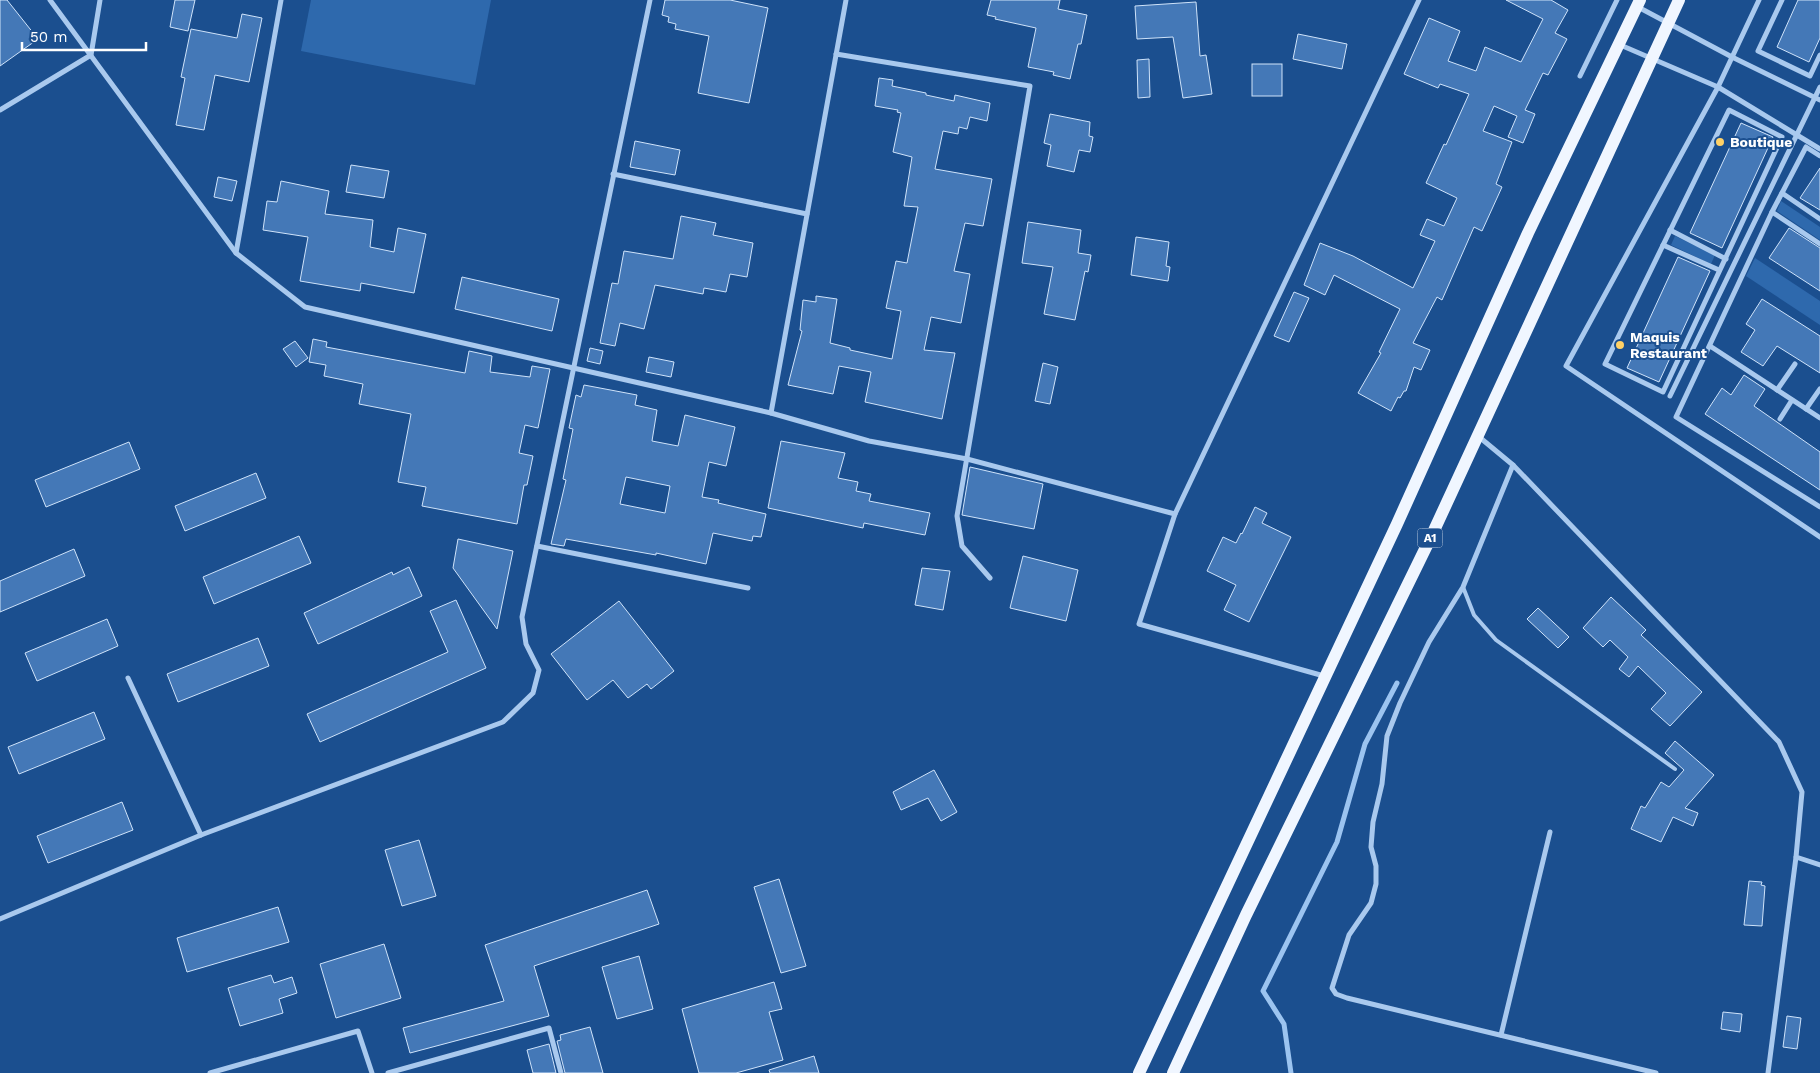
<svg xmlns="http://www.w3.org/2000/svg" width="1820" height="1073" font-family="'Work Sans',sans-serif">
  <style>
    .green { fill: #2e69ad }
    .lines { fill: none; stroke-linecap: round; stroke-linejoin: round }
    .stream { stroke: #9cc4f0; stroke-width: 5 }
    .building { fill: #4478b7; stroke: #cfe3fa; fill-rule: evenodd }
    .lane { stroke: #a9c9ee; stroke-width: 4 }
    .street { stroke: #a9c9ee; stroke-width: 5 }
    .primary { stroke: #f0f6ff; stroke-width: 12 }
    .poi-dot { fill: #ffd166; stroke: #1b4f8f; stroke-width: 2 }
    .labels { text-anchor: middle; stroke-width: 4; stroke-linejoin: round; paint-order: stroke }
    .shield { fill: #1b4f8f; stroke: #bbcadd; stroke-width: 1 }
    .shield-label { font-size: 12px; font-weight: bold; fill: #fff }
    .poi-label { font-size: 14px; font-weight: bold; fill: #fff; stroke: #1b4f8f; text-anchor: start }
  </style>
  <rect width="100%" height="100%" fill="#1b4f8f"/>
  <g class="green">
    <polygon points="311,0 491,0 475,85 301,51"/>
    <polygon points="1781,201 1820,227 1820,240 1777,211"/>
    <polygon points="1675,236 1715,255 1711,264 1671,245"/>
    <polygon points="1755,258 1820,301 1820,325 1746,276"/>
  </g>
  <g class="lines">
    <polyline class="stream" points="1291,1073 1284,1024 1263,991 1337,842 1365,744 1397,683"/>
  </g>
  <g class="building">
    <polygon points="0,0 7,0 38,39 0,66"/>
    <polygon points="175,0 195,0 188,31 170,27"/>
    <polygon points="665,0 730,0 768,8 749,103 698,93 709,36 675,29 676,24 668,22 669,17 662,15"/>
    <polygon points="991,0 1060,0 1058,9 1087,15 1081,44 1078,44 1070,79 1053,75 1054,72 1028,67 1036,28 995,19 996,17 987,15"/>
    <polygon points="1506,0 1551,0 1568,10 1555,33 1567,39 1548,75 1543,73 1525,110 1535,114 1523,143 1508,137 1517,116 1494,106 1483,131 1512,142 1496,184 1502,187 1482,231 1474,227 1442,300 1437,297 1413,343 1430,350 1421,370 1414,367 1406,391 1404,391 1400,398 1398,397 1391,411 1358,393 1381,353 1379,352 1400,309 1334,275 1325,295 1304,285 1320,243 1353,256 1413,288 1435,241 1420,235 1427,219 1444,226 1457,198 1426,183 1444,144 1446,145 1469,94 1440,84 1438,88 1404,74 1429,18 1460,31 1448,61 1476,71 1485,47 1521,62 1543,19"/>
    <polygon points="1798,0 1820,0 1820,38 1809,62 1777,47"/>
    <polygon points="1196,2 1200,56 1206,55 1212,94 1183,98 1173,37 1137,39 1135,6"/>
    <polygon points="242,14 262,18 249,82 215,75 204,130 176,125 185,78 181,77 191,29 237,38"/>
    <polygon points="1298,34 1347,44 1342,69 1293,59"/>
    <polygon points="1149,59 1150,97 1138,98 1137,60"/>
    <rect x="1252" y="64" width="30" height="32"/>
    <polygon points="879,78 893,80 892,86 926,93 926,95 954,101 955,95 990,103 987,121 970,117 967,129 959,127 958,134 943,131 935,169 992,179 983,226 965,223 954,271 970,274 961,323 931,317 924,350 955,353 942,419 865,402 871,372 839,366 833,394 788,385 802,331 800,330 803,300 816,302 816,296 837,299 830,343 850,348 850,350 892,359 901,311 886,308 896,261 907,263 918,207 904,206 912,157 893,152 901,113 897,112 898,110 875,106"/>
    <polygon points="1050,114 1090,122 1089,136 1093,137 1090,152 1079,150 1074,172 1047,166 1051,145 1044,143"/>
    <polygon points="1741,123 1773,137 1722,248 1690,233"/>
    <polygon points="635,141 680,150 675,175 630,167"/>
    <polygon points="351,165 389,171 384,198 346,192"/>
    <polygon points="1820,168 1820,210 1800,198"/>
    <polygon points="218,177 237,181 232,201 214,197"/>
    <polygon points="281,181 329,191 325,214 373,220 370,247 394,252 398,228 426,234 414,293 361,283 360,291 300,281 308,237 263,230 267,201 277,202"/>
    <polygon points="681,216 716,223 713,235 753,243 747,277 730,274 726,292 704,288 703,294 655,285 644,329 620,323 615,346 600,343 612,283 618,284 624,251 673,259"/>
    <polygon points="1028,222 1081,230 1078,253 1091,255 1088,272 1085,271 1075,320 1044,314 1053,267 1022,263"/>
    <polygon points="1789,228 1820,248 1820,291 1769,258"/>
    <polygon points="1136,237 1169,242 1166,266 1170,267 1168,281 1131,275"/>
    <polygon points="1678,257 1710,271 1659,382 1627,368"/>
    <polygon points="462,277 559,299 552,331 455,309"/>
    <polygon points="1294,292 1309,298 1289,342 1274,336"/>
    <polygon points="1762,299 1820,336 1820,373 1777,346 1763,366 1741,352 1755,330 1746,324"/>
    <polygon points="313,339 327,342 326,347 465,373 469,351 492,356 490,372 530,377 532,366 550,369 538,428 525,425 519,453 533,456 527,485 524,485 517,524 422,506 426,487 398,482 411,414 359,404 363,384 324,376 326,365 309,362"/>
    <polygon points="295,341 308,358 296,367 283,349"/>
    <polygon points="590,348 603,351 600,364 587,361"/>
    <polygon points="649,357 674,362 671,377 646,372"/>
    <polygon points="1043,363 1058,367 1050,404 1035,401"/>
    <polygon points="1744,375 1765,389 1754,406 1820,452 1820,490 1705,414 1722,388 1731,395"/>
    <path d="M 584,385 L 637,395 L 635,405 L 657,410 L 652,441 L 678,446 L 685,415 L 735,427 L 726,466 L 709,462 L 702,497 L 719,500 L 718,503 L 766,514 L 761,537 L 753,536 L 752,541 L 713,533 L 706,564 L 656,553 L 656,555 L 566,539 L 564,546 L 551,544 L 566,480 L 563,479 L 573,429 L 569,428 L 576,395 L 581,397 ZM 626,477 L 670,486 L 665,513 L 620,504 Z"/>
    <polygon points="781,441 845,453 838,478 858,482 856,491 871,494 869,501 930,513 925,535 864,523 863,528 768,508"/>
    <polygon points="129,442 140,469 46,507 35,480"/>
    <polygon points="970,467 1043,484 1034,529 962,515"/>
    <polygon points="256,473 266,498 185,531 175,506"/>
    <polygon points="1255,507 1267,513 1262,523 1291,537 1249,622 1224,610 1236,585 1207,571 1223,537 1236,543 1241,533 1242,534"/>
    <polygon points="299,536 311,563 214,604 203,577"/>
    <polygon points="458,539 513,551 497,629 453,568"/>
    <polygon points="74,549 85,576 0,612 0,581"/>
    <polygon points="1023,556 1078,570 1066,621 1010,608"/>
    <polygon points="409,567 422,596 318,644 304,613 392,572 393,575"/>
    <polygon points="922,568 950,571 943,610 915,605"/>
    <polygon points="1611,597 1646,630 1641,635 1702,692 1670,726 1651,709 1666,693 1638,666 1629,677 1619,669 1628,657 1610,640 1603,647 1583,628"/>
    <polygon points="456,600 486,668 320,742 307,714 448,652 430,611"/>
    <polygon points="619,601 674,671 651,689 647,684 628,698 613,680 587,700 551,654"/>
    <polygon points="1538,608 1569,637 1558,648 1527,619"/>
    <polygon points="107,619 118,646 37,681 25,653"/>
    <polygon points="258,638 269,666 178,702 167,674"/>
    <polygon points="94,712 105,739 19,774 8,747"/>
    <polygon points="1675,741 1714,775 1685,808 1698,813 1693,826 1673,817 1661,842 1631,829 1641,806 1645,808 1661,782 1669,787 1684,770 1665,753"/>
    <polygon points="934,770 957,812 941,821 928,798 901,810 893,792"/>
    <polygon points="122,802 133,830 48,863 37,836"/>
    <polygon points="419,840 436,896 402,906 385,850"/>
    <polygon points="779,879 806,966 781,973 754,887"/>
    <polygon points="1749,881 1762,882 1761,885 1765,886 1762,926 1744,925"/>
    <polygon points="647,890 659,924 534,966 549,1016 410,1053 403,1028 504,1001 485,945"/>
    <polygon points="278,907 289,942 187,972 177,938"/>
    <polygon points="384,944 401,998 336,1018 320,964"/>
    <polygon points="639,956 653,1009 617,1019 602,967"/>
    <polygon points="271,975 274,983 292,977 297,993 279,999 283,1013 240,1026 228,988"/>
    <polygon points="774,982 782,1009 769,1012 783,1060 736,1073 699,1073 682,1009"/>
    <polygon points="1723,1012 1742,1014 1740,1032 1721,1029"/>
    <polygon points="1787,1016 1801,1018 1797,1049 1783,1047"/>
    <polygon points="590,1027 603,1073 565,1073 557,1041 561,1040 560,1035"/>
    <polygon points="549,1044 556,1073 533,1073 527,1050"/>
    <polygon points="814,1056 819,1073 770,1073 769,1070"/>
  </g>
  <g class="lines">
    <polyline class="lane" points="1463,587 1474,615 1496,640 1675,769"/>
    <g class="street">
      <polyline points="50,0 236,253 305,307 771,413 869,441 967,459 1175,514"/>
      <polyline points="1759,0 1718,87 1566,366 1820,537"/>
      <polyline points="1782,0 1758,51 1810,76 1820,55"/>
      <polyline points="1638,7 1732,57 1820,100"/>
      <polyline points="1618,44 1718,87 1820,149"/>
      <polyline points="836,54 1030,86 957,516 962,546 990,578"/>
      <polyline points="1580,76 1617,0"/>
      <polyline points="0,110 91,55 100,0"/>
      <polygon points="1729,110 1782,137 1663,392 1605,364"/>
      <polyline points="1820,156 1806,147 1772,212 1820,244"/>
      <polyline points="613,174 807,214"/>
      <polyline points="1782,193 1820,219"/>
      <polyline points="1772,212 1676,417 1820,507"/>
      <polyline points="1670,230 1726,259"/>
      <polyline points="1663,245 1719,270"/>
      <polyline points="236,253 281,0"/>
      <polyline points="1710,346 1820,418"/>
      <polyline points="1777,390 1795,364"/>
      <polyline points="1670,396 1820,87"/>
      <polyline points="1806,409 1820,389"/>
      <polyline points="771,413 846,0"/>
      <polyline points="1780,419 1792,400"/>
      <polyline points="1478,436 1513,465 1779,742 1802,792 1796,857 1820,865"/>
      <polyline points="1513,465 1463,587 1429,642 1400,703 1387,736 1382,784 1373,822 1371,847 1376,866 1376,884 1371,903 1349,935 1332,988 1336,994 1347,998 1656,1073"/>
      <polyline points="537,546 748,588"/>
      <polyline points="1324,676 1139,624 1175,514 1419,0"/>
      <polyline points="128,678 201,835"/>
      <polyline points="0,919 201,835 503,722 533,693 539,670 526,644 522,617 650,0"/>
      <polyline points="1501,1035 1550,832"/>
      <polyline points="210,1073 358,1031 372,1073"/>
      <polyline points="388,1073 549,1028 561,1073"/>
      <polyline points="1768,1073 1796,857"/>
    </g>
    <g class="primary">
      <polyline points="1139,1073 1397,524 1528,233 1640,0"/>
      <polyline points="1173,1073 1246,915 1431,537 1679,0"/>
    </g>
  </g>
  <g class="poi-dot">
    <circle cx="1720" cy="142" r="5"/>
    <circle cx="1620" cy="345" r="5"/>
  </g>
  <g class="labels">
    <rect class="shield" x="1417.5" y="528.5" width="25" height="19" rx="4"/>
    <g class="shield-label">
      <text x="1430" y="542">A1</text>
    </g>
    <g class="poi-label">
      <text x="1730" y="147">Boutique</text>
      <text x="1630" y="342">Maquis<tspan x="1630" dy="16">Restaurant</tspan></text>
    </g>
  </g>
  <path d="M22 42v8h124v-8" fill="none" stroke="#ffffff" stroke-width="2.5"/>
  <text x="30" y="42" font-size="15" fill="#ffffff" stroke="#1b4f8f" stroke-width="4" paint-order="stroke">50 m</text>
</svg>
